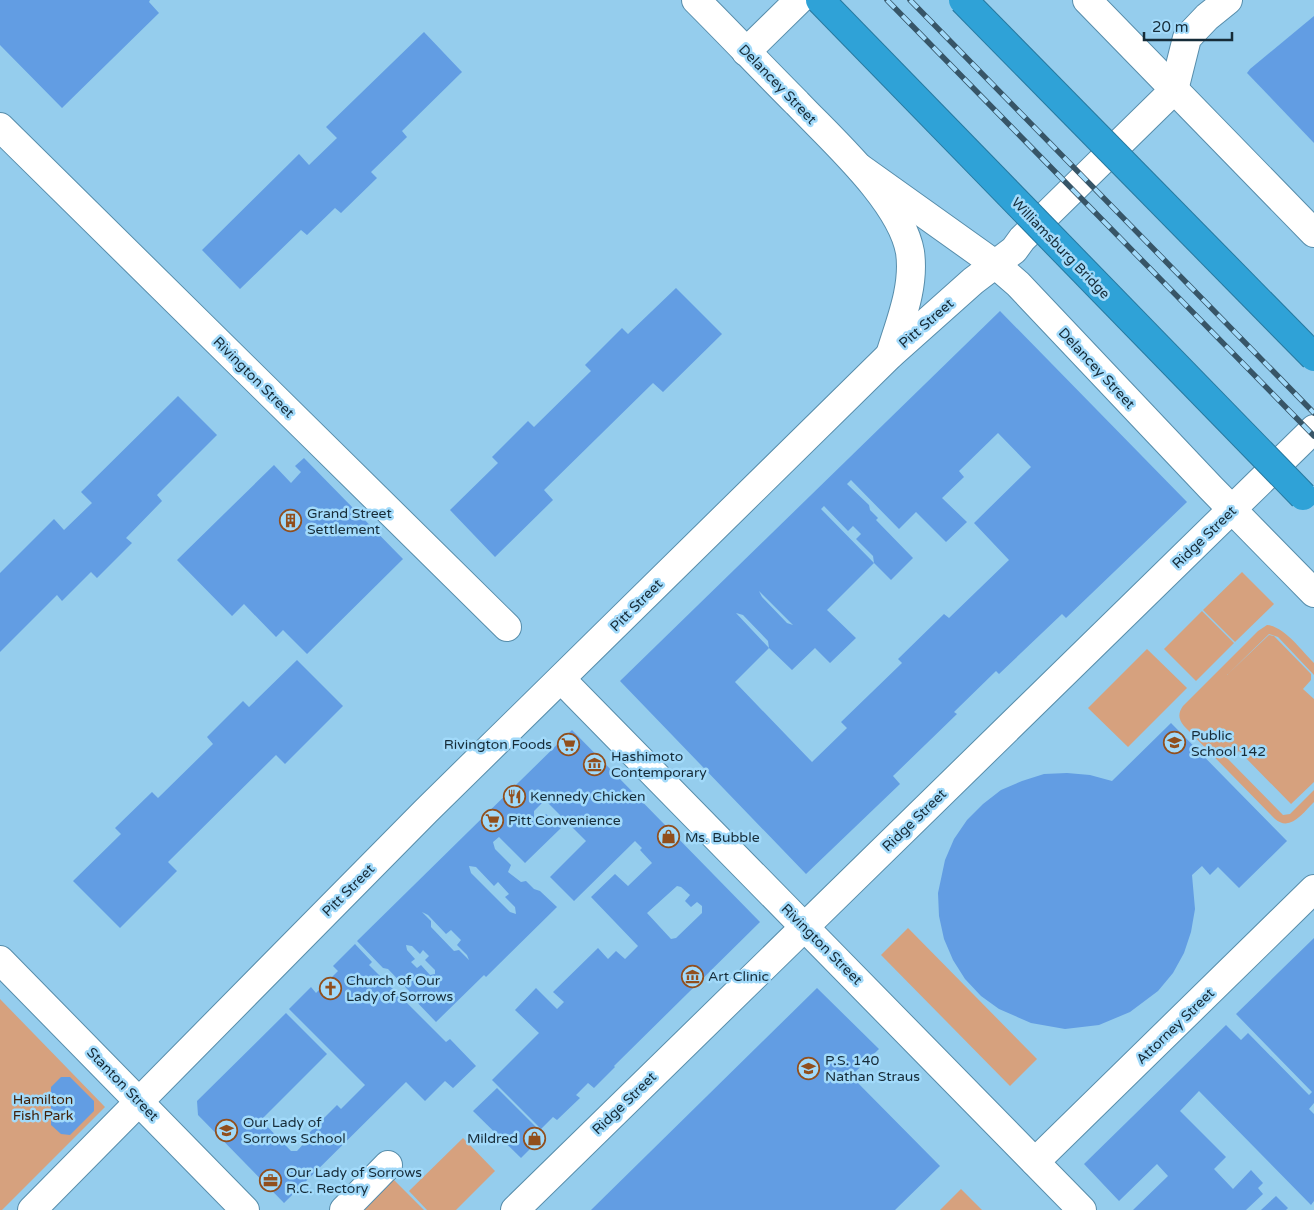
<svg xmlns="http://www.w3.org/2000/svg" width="1314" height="1210" font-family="'Varela Round',sans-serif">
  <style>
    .green { fill: #d6a17e }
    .building { fill: #629de3; fill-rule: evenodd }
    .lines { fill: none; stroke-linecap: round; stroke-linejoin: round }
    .minor-casing { stroke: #578dab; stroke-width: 30 }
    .minor { stroke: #fff; stroke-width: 28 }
    .rail-casing { stroke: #375567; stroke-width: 5.5 }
    .rail { stroke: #a2dafa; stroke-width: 4; stroke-dasharray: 11; stroke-linecap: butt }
    .highway-bridge-casing { stroke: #2679a0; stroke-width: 30; stroke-linecap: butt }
    .highway-bridge { stroke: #2fa2d7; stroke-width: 28 }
    .labels { text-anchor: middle; stroke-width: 5; stroke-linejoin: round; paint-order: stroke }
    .street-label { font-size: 14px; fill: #162c39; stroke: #a2dafa }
    .poi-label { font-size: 14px; fill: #162c39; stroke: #a2dafa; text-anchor: start }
    .park-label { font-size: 14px; fill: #42220a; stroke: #a2dafa }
  </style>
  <rect width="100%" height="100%" fill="#95cded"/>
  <g class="green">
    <polygon points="1242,572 1274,604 1235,642 1203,610"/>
    <polygon points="1202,611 1234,643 1196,681 1164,649"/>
    <path d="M 1267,625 C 1284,626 1302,651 1314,663 L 1314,675 L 1278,637 L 1269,634 L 1227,675 L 1269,635 L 1274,636 L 1311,674 L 1311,680 L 1303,689 L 1314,699 L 1314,782 L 1291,804 L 1239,751 L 1232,757 L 1226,757 L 1283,815 L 1290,814 L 1314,790 L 1314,802 C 1303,813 1290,832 1275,819 L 1184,726 C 1178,719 1178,713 1183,706 L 1258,631 Z"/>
    <polygon points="1147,649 1187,688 1128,747 1088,708"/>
    <polygon points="908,928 1037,1059 1010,1086 881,955"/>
    <polygon points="0,999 105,1107 2,1210 0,1210"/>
    <polygon points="463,1138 495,1171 456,1210 427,1210 409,1191"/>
    <polygon points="392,1178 424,1210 359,1210"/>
    <polygon points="961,1189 982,1210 940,1210"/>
  </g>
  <g class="building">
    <polygon points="0,0 150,0 149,2 159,13 62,108 0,45"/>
    <polygon points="1314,16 1314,143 1247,73 1250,69"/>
    <polygon points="424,32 462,72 402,131 407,137 371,172 377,178 341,213 335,208 307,235 301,230 240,289 202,250 299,154 309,165 337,138 326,127"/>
    <polygon points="676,288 722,334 663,392 653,383 544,490 553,500 495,557 450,510 498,463 492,457 528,421 534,427 591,371 585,365 622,328 628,334"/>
    <path d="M 1000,311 L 1187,502 L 1066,618 L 1062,614 L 999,674 L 996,671 L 954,712 L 957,714 L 893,776 L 900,784 L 806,874 L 620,681 ZM 998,433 L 1031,467 L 974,523 L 1009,560 L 949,618 L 944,614 L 898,659 L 902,663 L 841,722 L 847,728 L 812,762 L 735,682 L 769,648 L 792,670 L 815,648 L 830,663 L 856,638 L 827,610 L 874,563 L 891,580 L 913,558 L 876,520 L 878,518 L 870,510 L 869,505 L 847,484 L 851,480 L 899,529 L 916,512 L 946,542 L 967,522 L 942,498 L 964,477 L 959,471 ZM 824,506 L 848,531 L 853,526 L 861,534 L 856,539 L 873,556 L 874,563 L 821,509 ZM 759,591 L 793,625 L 787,623 L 762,597 ZM 736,613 L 743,615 L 768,641 L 769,648 Z"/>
    <polygon points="178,396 217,435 157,495 162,501 126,538 132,543 97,578 91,572 62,601 57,595 0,652 0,573 54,519 64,530 92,503 81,492"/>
    <polygon points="304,458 403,559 307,654 283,630 276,637 244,604 232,616 177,560 274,465 291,483 301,472 295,466"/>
    <polygon points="297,660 343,706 285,764 276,755 168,862 177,871 120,928 73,881 121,834 115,828 152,792 158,798 213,744 207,737 243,701 249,707"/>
    <polygon points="1171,723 1287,841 1239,888 1218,867 1210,875 1202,866 1192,875 1195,909 1191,932 1184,953 1173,973 1158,991 1130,1012 1099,1025 1065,1029 1031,1023 999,1009 981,996 965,979 953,960 944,939 939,916 938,893 945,860 954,839 967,820 983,804 1001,790 1022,781 1044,774 1067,773 1090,775 1112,781"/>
    <path d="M 572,730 L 760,922 L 614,1066 L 615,1067 L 594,1088 L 588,1083 L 576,1095 L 580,1098 L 557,1120 L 553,1117 L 541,1129 L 492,1080 L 539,1033 L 515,1010 L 536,988 L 557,1009 L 564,1002 L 553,992 L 598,948 L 608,959 L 616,951 L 625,959 L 638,946 L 591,897 L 615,874 L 628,886 L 652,863 L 640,850 L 642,848 L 635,841 L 574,901 L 550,877 L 586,841 L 545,800 L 534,811 L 534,817 L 539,822 L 546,814 L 561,828 L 525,863 L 499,837 L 493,842 L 495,849 L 511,865 L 508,872 L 521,882 L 526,881 L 534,889 L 540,891 L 557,907 L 486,977 L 484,975 L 436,1022 L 412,997 L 411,993 L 388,969 L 383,968 L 357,941 ZM 469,866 L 476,867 L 494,886 L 498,882 L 509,894 L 505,897 L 515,907 L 516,914 L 510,912 L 471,873 ZM 677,886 L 681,887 L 690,895 L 685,901 L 691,907 L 697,902 L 702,906 L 702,913 L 676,938 L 671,939 L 647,913 ZM 422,912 L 428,915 L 446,934 L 451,930 L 461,940 L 457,945 L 467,955 L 469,960 L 459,950 L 454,951 L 431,927 L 431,921 ZM 406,945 L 412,946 L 420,954 L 423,950 L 429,956 L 425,960 L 435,970 L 435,974 L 430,975 L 421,965 L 417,968 L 411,962 L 415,959 L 407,950 Z"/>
    <polygon points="1314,938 1314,1103 1309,1109 1314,1114 1314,1201 1311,1205 1199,1091 1180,1111 1226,1157 1214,1169 1233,1189 1251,1170 1263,1183 1258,1188 1263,1194 1246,1210 1133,1210 1168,1176 1157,1164 1119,1201 1084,1164 1226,1025 1241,1040 1248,1033 1309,1095 1312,1092 1236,1014"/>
    <polygon points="355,944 372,962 369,965 446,1042 450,1039 476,1066 453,1088 445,1081 425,1101 406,1082 284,1203 198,1115 197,1101 286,1013 327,1054 261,1120 291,1151 297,1151 308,1139 306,1136 337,1105 341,1109 365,1085 289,1009 311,987 316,993 338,971 333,966"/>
    <polygon points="817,988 879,1049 851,1076 940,1166 895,1210 591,1210"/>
    <polygon points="61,1077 70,1077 94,1101 94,1111 70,1135 61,1134 51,1125 51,1087"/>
    <polygon points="497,1088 544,1135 521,1158 473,1111"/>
    <polygon points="1276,1196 1288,1208 1286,1210 1261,1210"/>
  </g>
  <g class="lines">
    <defs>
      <g id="minor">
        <path d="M 696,0 C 730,34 763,69 797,103 C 832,140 901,201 910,252 C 915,287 900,322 890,355"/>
        <polyline points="1087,0 1314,233"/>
        <polyline points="746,52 799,0"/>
        <polyline points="0,127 507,627"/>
        <polyline points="860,168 996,265 1018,284 1211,488 1314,593"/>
        <polyline points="561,679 1082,1210"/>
        <polyline points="0,960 245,1210"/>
        <polyline points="1035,1162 1314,889"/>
        <polyline points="32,1210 426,811 890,355 973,281 1014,250 1022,239 1174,90 1187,38 1207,17 1228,0"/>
        <polyline points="344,1210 388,1165"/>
        <polyline points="515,1210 1314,429"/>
      </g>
    </defs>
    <use href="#minor" class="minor-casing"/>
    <use href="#minor" class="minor"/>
    <defs>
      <g id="rail">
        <polyline points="887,0 1314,436"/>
        <polyline points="910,0 1314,413"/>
      </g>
    </defs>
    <use href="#rail" class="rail-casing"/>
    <use href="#rail" class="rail"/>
    <defs>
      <g id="highway-bridge">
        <polyline points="820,0 1303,496"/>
        <polyline points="963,0 1314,357"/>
      </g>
    </defs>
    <use href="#highway-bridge" class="highway-bridge-casing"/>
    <use href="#highway-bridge" class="highway-bridge"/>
  </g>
  <defs>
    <symbol id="building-ring" viewBox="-11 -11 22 22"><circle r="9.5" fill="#a2dafa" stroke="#914f1d" stroke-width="1.5"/><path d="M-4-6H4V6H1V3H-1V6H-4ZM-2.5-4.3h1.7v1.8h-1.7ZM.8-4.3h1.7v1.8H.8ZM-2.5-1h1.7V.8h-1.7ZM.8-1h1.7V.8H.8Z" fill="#914f1d"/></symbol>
    <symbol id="school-ring" viewBox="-11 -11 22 22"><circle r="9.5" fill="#a2dafa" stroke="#914f1d" stroke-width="1.5"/><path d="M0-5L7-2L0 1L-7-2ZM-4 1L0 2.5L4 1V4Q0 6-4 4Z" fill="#914f1d"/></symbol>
    <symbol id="supermarket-ring" viewBox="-11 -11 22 22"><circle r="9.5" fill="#a2dafa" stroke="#914f1d" stroke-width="1.5"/><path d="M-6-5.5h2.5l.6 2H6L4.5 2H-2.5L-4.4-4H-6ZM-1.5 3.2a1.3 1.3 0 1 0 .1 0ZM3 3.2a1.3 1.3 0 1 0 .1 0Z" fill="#914f1d"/></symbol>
    <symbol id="museum-ring" viewBox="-11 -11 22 22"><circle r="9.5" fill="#a2dafa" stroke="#914f1d" stroke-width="1.5"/><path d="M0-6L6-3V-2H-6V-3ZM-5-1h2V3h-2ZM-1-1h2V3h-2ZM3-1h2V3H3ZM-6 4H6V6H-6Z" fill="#914f1d"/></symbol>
    <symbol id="restaurant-ring" viewBox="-11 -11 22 22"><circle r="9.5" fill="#a2dafa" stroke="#914f1d" stroke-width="1.5"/><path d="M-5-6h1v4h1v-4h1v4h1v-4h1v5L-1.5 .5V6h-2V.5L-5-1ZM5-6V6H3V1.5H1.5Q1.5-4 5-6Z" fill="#914f1d"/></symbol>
    <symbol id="shop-ring" viewBox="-11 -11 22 22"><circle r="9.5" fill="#a2dafa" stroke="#914f1d" stroke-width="1.5"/><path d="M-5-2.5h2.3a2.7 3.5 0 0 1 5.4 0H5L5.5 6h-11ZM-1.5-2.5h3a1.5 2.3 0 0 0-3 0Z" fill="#914f1d"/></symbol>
    <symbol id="church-ring" viewBox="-11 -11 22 22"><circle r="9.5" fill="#a2dafa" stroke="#914f1d" stroke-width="1.5"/><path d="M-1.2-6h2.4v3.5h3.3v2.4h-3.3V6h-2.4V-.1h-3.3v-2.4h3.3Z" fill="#914f1d"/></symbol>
    <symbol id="office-ring" viewBox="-11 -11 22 22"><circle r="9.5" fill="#a2dafa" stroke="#914f1d" stroke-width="1.5"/><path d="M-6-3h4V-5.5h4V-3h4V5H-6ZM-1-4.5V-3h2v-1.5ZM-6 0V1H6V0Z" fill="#914f1d"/></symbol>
  </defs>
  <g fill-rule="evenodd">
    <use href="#building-ring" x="278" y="508" width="25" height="25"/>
    <use href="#school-ring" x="1162" y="730" width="25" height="25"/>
    <use href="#supermarket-ring" x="556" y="732" width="25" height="25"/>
    <use href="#museum-ring" x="582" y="752" width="25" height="25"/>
    <use href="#restaurant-ring" x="502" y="784" width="25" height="25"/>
    <use href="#supermarket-ring" x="480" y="808" width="25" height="25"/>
    <use href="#shop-ring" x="656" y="824" width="25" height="25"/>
    <use href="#museum-ring" x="680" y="964" width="25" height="25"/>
    <use href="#church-ring" x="318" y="976" width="25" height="25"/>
    <use href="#school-ring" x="796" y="1056" width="25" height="25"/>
    <use href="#school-ring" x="214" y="1118" width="25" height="25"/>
    <use href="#shop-ring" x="522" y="1126" width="25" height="25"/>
    <use href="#office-ring" x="258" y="1168" width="25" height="25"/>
  </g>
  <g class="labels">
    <g class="street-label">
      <text transform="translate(778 84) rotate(46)" y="5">Delancey Street</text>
      <text transform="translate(1061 248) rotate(46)" y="5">Williamsburg Bridge</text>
      <text transform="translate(926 323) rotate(-41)" y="5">Pitt Street</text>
      <text transform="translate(1097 368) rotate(47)" y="5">Delancey Street</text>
      <text transform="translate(254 377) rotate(45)" y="5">Rivington Street</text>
      <text transform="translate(1204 537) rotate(-44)" y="5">Ridge Street</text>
      <text transform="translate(636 605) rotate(-45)" y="5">Pitt Street</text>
      <text transform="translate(914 820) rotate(-44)" y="5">Ridge Street</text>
      <text transform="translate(348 890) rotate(-45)" y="5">Pitt Street</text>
      <text transform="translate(822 944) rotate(45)" y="5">Rivington Street</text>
      <text transform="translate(1175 1026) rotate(-44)" y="5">Attorney Street</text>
      <text transform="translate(123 1084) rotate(46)" y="5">Stanton Street</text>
      <text transform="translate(624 1103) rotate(-44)" y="5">Ridge Street</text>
    </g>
    <g class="poi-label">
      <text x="307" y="518">Grand Street<tspan x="307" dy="16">Settlement</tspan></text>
      <text x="1191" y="740">Public<tspan x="1191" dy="16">School 142</tspan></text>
      <text x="552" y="749" text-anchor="end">Rivington Foods</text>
      <text x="611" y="761">Hashimoto<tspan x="611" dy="16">Contemporary</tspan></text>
      <text x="530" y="801">Kennedy Chicken</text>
      <text x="508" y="825">Pitt Convenience</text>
      <text x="685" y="842">Ms. Bubble</text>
      <text x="708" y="981">Art Clinic</text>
      <text x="346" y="985">Church of Our<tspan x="346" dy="16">Lady of Sorrows</tspan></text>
      <text x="825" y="1065">P.S. 140<tspan x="825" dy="16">Nathan Straus</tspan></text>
      <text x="243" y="1127">Our Lady of<tspan x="243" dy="16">Sorrows School</tspan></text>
      <text x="518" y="1143" text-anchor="end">Mildred</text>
      <text x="286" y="1177">Our Lady of Sorrows<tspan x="286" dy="16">R.C. Rectory</tspan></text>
    </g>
    <g class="park-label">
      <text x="43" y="1104">Hamilton<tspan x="43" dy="16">Fish Park</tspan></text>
    </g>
  </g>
  <path d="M1144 32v8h88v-8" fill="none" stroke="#162c39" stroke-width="2.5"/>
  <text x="1152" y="32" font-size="15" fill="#162c39" stroke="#a2dafa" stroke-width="4" paint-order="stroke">20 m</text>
</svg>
